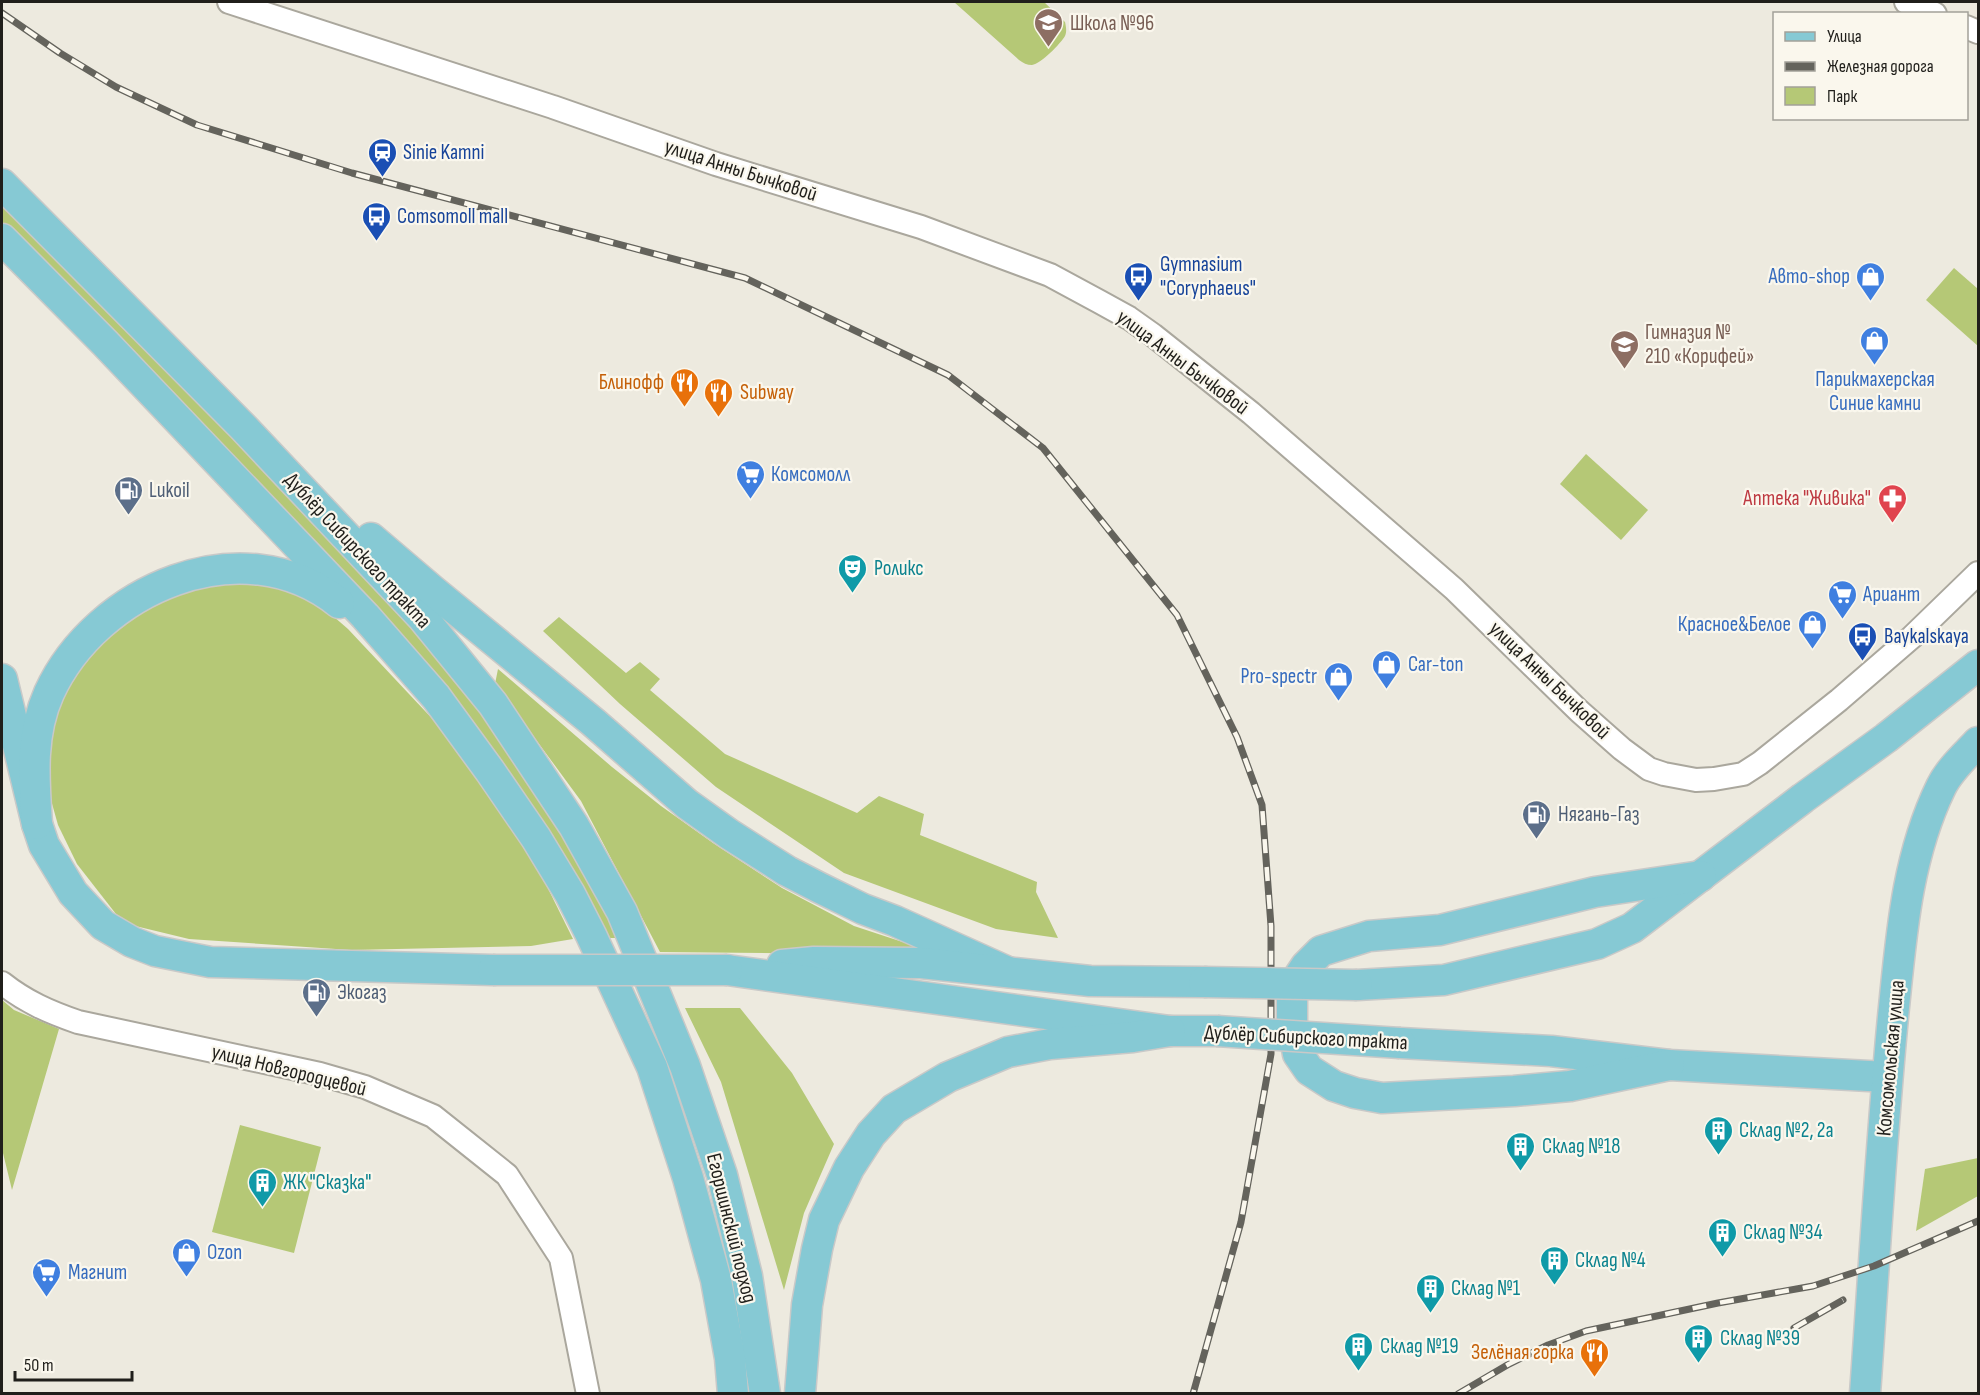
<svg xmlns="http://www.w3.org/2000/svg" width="1980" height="1395" font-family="'Sofia Sans Condensed',sans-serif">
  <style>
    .green { fill: #b5c876 }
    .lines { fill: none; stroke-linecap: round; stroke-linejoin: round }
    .minor-casing { stroke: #aaa79d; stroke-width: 26 }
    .major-casing { stroke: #c9c9c8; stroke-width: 33 }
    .minor { stroke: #fff; stroke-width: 22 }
    .major { stroke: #86c9d4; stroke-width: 30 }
    .rail-casing { stroke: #64635c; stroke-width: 7 }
    .rail { stroke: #faf7ed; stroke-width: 4.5; stroke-dasharray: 14; stroke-linecap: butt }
    .major-bridge-casing { stroke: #c9c9c8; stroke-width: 33; stroke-linecap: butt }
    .major-bridge { stroke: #86c9d4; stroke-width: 30 }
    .labels { text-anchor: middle; stroke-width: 4.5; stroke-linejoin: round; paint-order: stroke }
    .education-label { font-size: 21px; fill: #785e54; stroke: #faf7ed; text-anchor: start }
    .transit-label { font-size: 21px; fill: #164399; stroke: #faf7ed; text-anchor: start }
    .street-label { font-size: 21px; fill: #201f1b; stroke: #faf7ed }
    .shop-label { font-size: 21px; fill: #366cbe; stroke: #faf7ed; text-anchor: start }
    .food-label { font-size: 21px; fill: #c56008; stroke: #faf7ed; text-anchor: end }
    .service-label { font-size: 21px; fill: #4e5e75; stroke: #faf7ed; text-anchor: start }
    .health-label { font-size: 21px; fill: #be3a42; stroke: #faf7ed; text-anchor: end }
    .culture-label { font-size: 21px; fill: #0d838f; stroke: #faf7ed; text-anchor: start }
  </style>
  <rect width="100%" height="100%" fill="#edeadf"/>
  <g class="green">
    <path d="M 954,2 L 1044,2 L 1065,22 C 1066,27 1067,31 1065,36 C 1061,43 1041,64 1032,65 C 1027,65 1023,63 1019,60 Z"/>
    <polygon points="2,201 262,466 458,678 527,772 622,938 604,938 548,835 2,225"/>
    <polygon points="1954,268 1978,289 1978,346 1926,300"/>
    <polygon points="1586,454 1648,510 1621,540 1560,484"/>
    <polygon points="229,582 261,582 291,588 318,603 348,629 440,727 527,846 573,939 531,946 351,950 189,939 123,923 77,864 58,825 51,800 48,771 50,741 54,712 90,654 117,628 142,612 171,598 200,588"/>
    <polygon points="559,617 626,673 640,662 660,679 650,690 725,754 857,813 879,796 924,814 920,835 1037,882 1036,892 1058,938 996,929 844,873 716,787 620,704 543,631"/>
    <polygon points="498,669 612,767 661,806 713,843 782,888 854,926 942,955 660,952 581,801 495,684"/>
    <polygon points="2,1000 14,1010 59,1029 12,1190 2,1149"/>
    <polygon points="685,1008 740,1008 792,1073 834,1144 804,1213 784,1290 721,1082"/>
    <polygon points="240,1125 321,1147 294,1253 212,1232"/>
    <polygon points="1978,1158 1978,1196 1916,1231 1925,1169"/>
  </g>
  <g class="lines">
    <defs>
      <g id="minor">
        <polyline points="229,2 553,107 716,164 921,227 1050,275 1100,302 1129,318 1153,335 1251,413 1454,589 1579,711 1622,749 1649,769 1664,774 1696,780 1714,779 1743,774 1760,763 1839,700 1912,637 1978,573"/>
        <polyline points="1906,2 1935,14"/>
        <polyline points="1966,27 1978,32"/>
        <path d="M 2,983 C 26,1002 49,1012 78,1022 L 320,1074 L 365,1087 L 433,1116 L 507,1175 L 561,1258 L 588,1394"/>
      </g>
      <g id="major">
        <polyline points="2,184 244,428 423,618 493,704 574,826 622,912 685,1066 722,1175 747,1276 765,1394"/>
        <polyline points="2,239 105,343 365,616 436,697 490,771 536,838 570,894 591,935 652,1067 688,1178 716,1280 730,1358 733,1394"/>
        <polyline points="371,538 432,590 593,722 687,804 729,834 787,871 820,888 863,909 895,921 1008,972"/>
        <polyline points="2,679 37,824 44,845 73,893 103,925 132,942 155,951 210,962 493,970"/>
        <path d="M 37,824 C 34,780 30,735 49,693 C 96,590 242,525 339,603"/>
        <polyline points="782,965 814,962 921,963 1090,981 1204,982"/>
        <polyline points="727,970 1170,1031 1217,1031"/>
        <polyline points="1357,985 1444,980 1597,944 1632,928 1803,798 1886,738 1978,665"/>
        <polyline points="1400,1043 1551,1051 1669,1065 1887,1077"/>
        <polyline points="1669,1065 1570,1086 1514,1091 1382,1098 1355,1093 1334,1086 1309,1070 1298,1054 1292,1023 1292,998 1298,978 1306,966 1321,951 1369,936 1440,930 1595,892 1701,876"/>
        <polyline points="800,1394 807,1305 817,1249 824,1220 849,1168 871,1134 894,1109 948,1077 1008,1052 1050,1044 1133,1037 1170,1031"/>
        <path d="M 1865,1394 C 1874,1268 1881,1142 1893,1017 C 1901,939 1906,859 1941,787 C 1949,770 1966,755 1978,742"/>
      </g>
    </defs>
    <use href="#minor" class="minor-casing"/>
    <use href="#major" class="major-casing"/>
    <use href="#minor" class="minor"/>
    <use href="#major" class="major"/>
    <defs>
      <g id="rail">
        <polyline points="2,13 60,53 116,87 197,125 352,173 745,278 948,375 1043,448 1177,615 1237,737 1262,805 1271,926 1271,1054 1241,1222 1193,1394"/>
        <polyline points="1794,1328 1843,1300"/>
        <polyline points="1458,1394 1509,1364 1548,1345 1586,1331 1718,1303 1813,1286 1874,1266 1978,1221"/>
      </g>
    </defs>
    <use href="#rail" class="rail-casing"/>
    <use href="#rail" class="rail"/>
    <defs>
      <g id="major-bridge">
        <polyline points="493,970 727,970"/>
        <polyline points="1204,982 1357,985"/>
        <polyline points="1217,1031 1400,1043"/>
      </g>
    </defs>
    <use href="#major-bridge" class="major-bridge-casing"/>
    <use href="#major-bridge" class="major-bridge"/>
  </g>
  <defs>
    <symbol id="school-pin" viewBox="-11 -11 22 30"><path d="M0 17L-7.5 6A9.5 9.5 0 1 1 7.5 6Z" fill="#8d6e63" stroke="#faf7ed"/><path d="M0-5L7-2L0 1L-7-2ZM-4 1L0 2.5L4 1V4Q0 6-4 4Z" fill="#fff"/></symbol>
    <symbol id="station-pin" viewBox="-11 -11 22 30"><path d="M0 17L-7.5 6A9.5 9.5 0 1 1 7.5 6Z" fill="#1a4fb4" stroke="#faf7ed"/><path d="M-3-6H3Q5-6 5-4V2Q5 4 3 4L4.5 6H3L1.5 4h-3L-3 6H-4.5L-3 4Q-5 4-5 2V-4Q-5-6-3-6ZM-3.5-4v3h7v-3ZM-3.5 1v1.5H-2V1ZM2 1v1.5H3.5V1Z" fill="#fff"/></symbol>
    <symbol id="bus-pin" viewBox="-11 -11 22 30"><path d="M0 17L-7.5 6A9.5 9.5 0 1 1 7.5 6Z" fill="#1a4fb4" stroke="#faf7ed"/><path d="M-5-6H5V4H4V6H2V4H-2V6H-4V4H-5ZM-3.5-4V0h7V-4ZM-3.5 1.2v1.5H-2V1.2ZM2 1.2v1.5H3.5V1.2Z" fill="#fff"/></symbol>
    <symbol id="shop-pin" viewBox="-11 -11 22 30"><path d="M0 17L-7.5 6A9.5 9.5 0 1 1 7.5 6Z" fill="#3f7fe0" stroke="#faf7ed"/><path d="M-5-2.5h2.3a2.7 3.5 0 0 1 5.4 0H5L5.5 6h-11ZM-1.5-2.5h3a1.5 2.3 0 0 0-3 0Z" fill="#fff"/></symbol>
    <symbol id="restaurant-pin" viewBox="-11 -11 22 30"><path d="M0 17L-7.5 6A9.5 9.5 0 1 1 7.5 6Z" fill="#e8710a" stroke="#faf7ed"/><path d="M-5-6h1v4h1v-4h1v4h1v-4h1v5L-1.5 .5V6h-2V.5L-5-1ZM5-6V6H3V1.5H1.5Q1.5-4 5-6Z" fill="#fff"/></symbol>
    <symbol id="supermarket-pin" viewBox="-11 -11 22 30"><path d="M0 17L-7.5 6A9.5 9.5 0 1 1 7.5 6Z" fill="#3f7fe0" stroke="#faf7ed"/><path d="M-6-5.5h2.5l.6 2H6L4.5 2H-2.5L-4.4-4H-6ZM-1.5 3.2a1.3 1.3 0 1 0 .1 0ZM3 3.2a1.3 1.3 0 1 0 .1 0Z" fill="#fff"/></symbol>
    <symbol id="fuel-pin" viewBox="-11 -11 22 30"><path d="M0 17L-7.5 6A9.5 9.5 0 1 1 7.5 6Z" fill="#5c6f8a" stroke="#faf7ed"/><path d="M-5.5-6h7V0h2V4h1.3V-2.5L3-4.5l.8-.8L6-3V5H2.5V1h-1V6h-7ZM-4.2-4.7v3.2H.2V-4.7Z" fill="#fff"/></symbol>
    <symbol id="pharmacy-pin" viewBox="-11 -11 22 30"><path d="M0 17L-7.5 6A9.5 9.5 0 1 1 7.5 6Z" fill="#e0444e" stroke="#faf7ed"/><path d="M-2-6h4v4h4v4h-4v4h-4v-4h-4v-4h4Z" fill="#fff"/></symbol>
    <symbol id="theatre-pin" viewBox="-11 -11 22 30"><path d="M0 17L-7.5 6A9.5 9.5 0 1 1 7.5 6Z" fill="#0f9aa8" stroke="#faf7ed"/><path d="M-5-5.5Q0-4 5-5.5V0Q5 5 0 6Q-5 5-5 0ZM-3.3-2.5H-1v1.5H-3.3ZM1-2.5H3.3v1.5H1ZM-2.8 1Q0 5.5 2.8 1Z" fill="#fff"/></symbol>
    <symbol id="building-pin" viewBox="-11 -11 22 30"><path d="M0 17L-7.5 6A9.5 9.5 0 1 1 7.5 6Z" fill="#0f9aa8" stroke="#faf7ed"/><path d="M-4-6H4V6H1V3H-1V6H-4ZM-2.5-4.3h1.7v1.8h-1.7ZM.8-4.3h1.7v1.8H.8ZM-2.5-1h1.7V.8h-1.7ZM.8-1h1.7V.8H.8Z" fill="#fff"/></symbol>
  </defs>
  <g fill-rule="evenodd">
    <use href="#school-pin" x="1032" y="6" width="33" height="45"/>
    <use href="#station-pin" x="366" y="136" width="33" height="45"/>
    <use href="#bus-pin" x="360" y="200" width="33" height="45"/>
    <use href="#bus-pin" x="1122" y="260" width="33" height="45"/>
    <use href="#shop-pin" x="1854" y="260" width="33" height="45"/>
    <use href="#shop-pin" x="1858" y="324" width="33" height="45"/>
    <use href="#school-pin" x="1608" y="328" width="33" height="45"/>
    <use href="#restaurant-pin" x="668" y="366" width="33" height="45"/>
    <use href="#restaurant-pin" x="702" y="376" width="33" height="45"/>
    <use href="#supermarket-pin" x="734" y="458" width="33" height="45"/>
    <use href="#fuel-pin" x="112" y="474" width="33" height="45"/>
    <use href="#pharmacy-pin" x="1876" y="482" width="33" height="45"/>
    <use href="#theatre-pin" x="836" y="552" width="33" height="45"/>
    <use href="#supermarket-pin" x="1826" y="578" width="33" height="45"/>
    <use href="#shop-pin" x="1796" y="608" width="33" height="45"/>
    <use href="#bus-pin" x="1846" y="620" width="33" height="45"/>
    <use href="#shop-pin" x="1370" y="648" width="33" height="45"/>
    <use href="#shop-pin" x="1322" y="660" width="33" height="45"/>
    <use href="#fuel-pin" x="1520" y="798" width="33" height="45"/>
    <use href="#fuel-pin" x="300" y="976" width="33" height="45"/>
    <use href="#building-pin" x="1702" y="1114" width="33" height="45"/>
    <use href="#building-pin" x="1504" y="1130" width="33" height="45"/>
    <use href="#building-pin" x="246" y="1166" width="33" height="45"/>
    <use href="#building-pin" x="1706" y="1216" width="33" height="45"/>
    <use href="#shop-pin" x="170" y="1236" width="33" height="45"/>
    <use href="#building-pin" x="1538" y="1244" width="33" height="45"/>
    <use href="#supermarket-pin" x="30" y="1256" width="33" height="45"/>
    <use href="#building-pin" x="1414" y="1272" width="33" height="45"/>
    <use href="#building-pin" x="1682" y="1322" width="33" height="45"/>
    <use href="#building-pin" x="1342" y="1330" width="33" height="45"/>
    <use href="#restaurant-pin" x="1578" y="1336" width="33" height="45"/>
  </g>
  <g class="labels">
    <g class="education-label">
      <text x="1070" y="30">Школа №96</text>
      <text x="1645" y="339">Гимназия №<tspan x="1645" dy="24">210 «Корифей»</tspan></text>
    </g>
    <g class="transit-label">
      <text x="403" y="159">Sinie Kamni</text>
      <text x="397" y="223">Comsomoll mall</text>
      <text x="1160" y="271">Gymnasium<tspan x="1160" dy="24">"Coryphaeus"</tspan></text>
      <text x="1884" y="643">Baykalskaya</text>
    </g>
    <g class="street-label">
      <text transform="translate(741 170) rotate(18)" y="7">улица Анны Бычковой</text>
      <text transform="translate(1183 362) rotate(37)" y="7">улица Анны Бычковой</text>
      <text transform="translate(358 550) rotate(47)" y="7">Дублёр Сибирского тракта</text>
      <text transform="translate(1550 680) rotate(44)" y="7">улица Анны Бычковой</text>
      <text transform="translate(1306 1037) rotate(3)" y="7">Дублёр Сибирского тракта</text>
      <text transform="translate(1890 1058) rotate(-85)" y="7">Комсомольская улица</text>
      <text transform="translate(289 1070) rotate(14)" y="7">улица Новгородцевой</text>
      <text transform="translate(732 1228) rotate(76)" y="7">Егоршинский подход</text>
    </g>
    <g class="shop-label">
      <text x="1850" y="283" text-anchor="end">Авто-shop</text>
      <text x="1875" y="386" text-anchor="middle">Парикмахерская<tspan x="1875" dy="24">Синие камни</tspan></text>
      <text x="771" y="481">Комсомолл</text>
      <text x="1863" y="601">Ариант</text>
      <text x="1791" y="631" text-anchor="end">Красное&amp;Белое</text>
      <text x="1408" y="671">Car-ton</text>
      <text x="1317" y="683" text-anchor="end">Pro-spectr</text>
      <text x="207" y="1259">Ozon</text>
      <text x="68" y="1279">Магнит</text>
    </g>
    <g class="food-label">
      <text x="664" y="389">Блинофф</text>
      <text x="740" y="399" text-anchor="start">Subway</text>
      <text x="1574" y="1359">Зелёная горка</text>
    </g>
    <g class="service-label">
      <text x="149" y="497">Lukoil</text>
      <text x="1558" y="821">Нягань-Газ</text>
      <text x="337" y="999">Экогаз</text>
    </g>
    <g class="health-label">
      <text x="1871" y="505">Аптека "Живика"</text>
    </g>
    <g class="culture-label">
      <text x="874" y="575">Роликс</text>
      <text x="1739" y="1137">Склад №2, 2а</text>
      <text x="1542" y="1153">Склад №18</text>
      <text x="283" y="1189">ЖК "Сказка"</text>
      <text x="1743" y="1239">Склад №34</text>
      <text x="1575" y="1267">Склад №4</text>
      <text x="1451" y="1295">Склад №1</text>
      <text x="1720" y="1345">Склад №39</text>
      <text x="1380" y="1353">Склад №19</text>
    </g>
  </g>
  <rect width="1980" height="1395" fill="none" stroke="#201f1b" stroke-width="6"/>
  <rect x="1773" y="12" width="195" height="108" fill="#faf7ed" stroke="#a3a199" stroke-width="1.5"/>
  <rect x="1785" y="32" width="30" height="9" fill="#86c9d4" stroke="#a3a199" stroke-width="1.5"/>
  <text x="1827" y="42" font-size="18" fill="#201f1b">Улица</text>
  <rect x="1785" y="62" width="30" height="9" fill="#64635c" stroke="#a3a199" stroke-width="1.5"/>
  <text x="1827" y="72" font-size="18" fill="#201f1b">Железная дорога</text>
  <rect x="1785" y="87" width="30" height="18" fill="#b5c876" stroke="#a3a199" stroke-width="1.5"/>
  <text x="1827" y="102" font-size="18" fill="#201f1b">Парк</text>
  <path d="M15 1371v9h117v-9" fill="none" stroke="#201f1b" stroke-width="3"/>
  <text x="24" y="1371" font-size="18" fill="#201f1b" stroke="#faf7ed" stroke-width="4.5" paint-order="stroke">50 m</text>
</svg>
